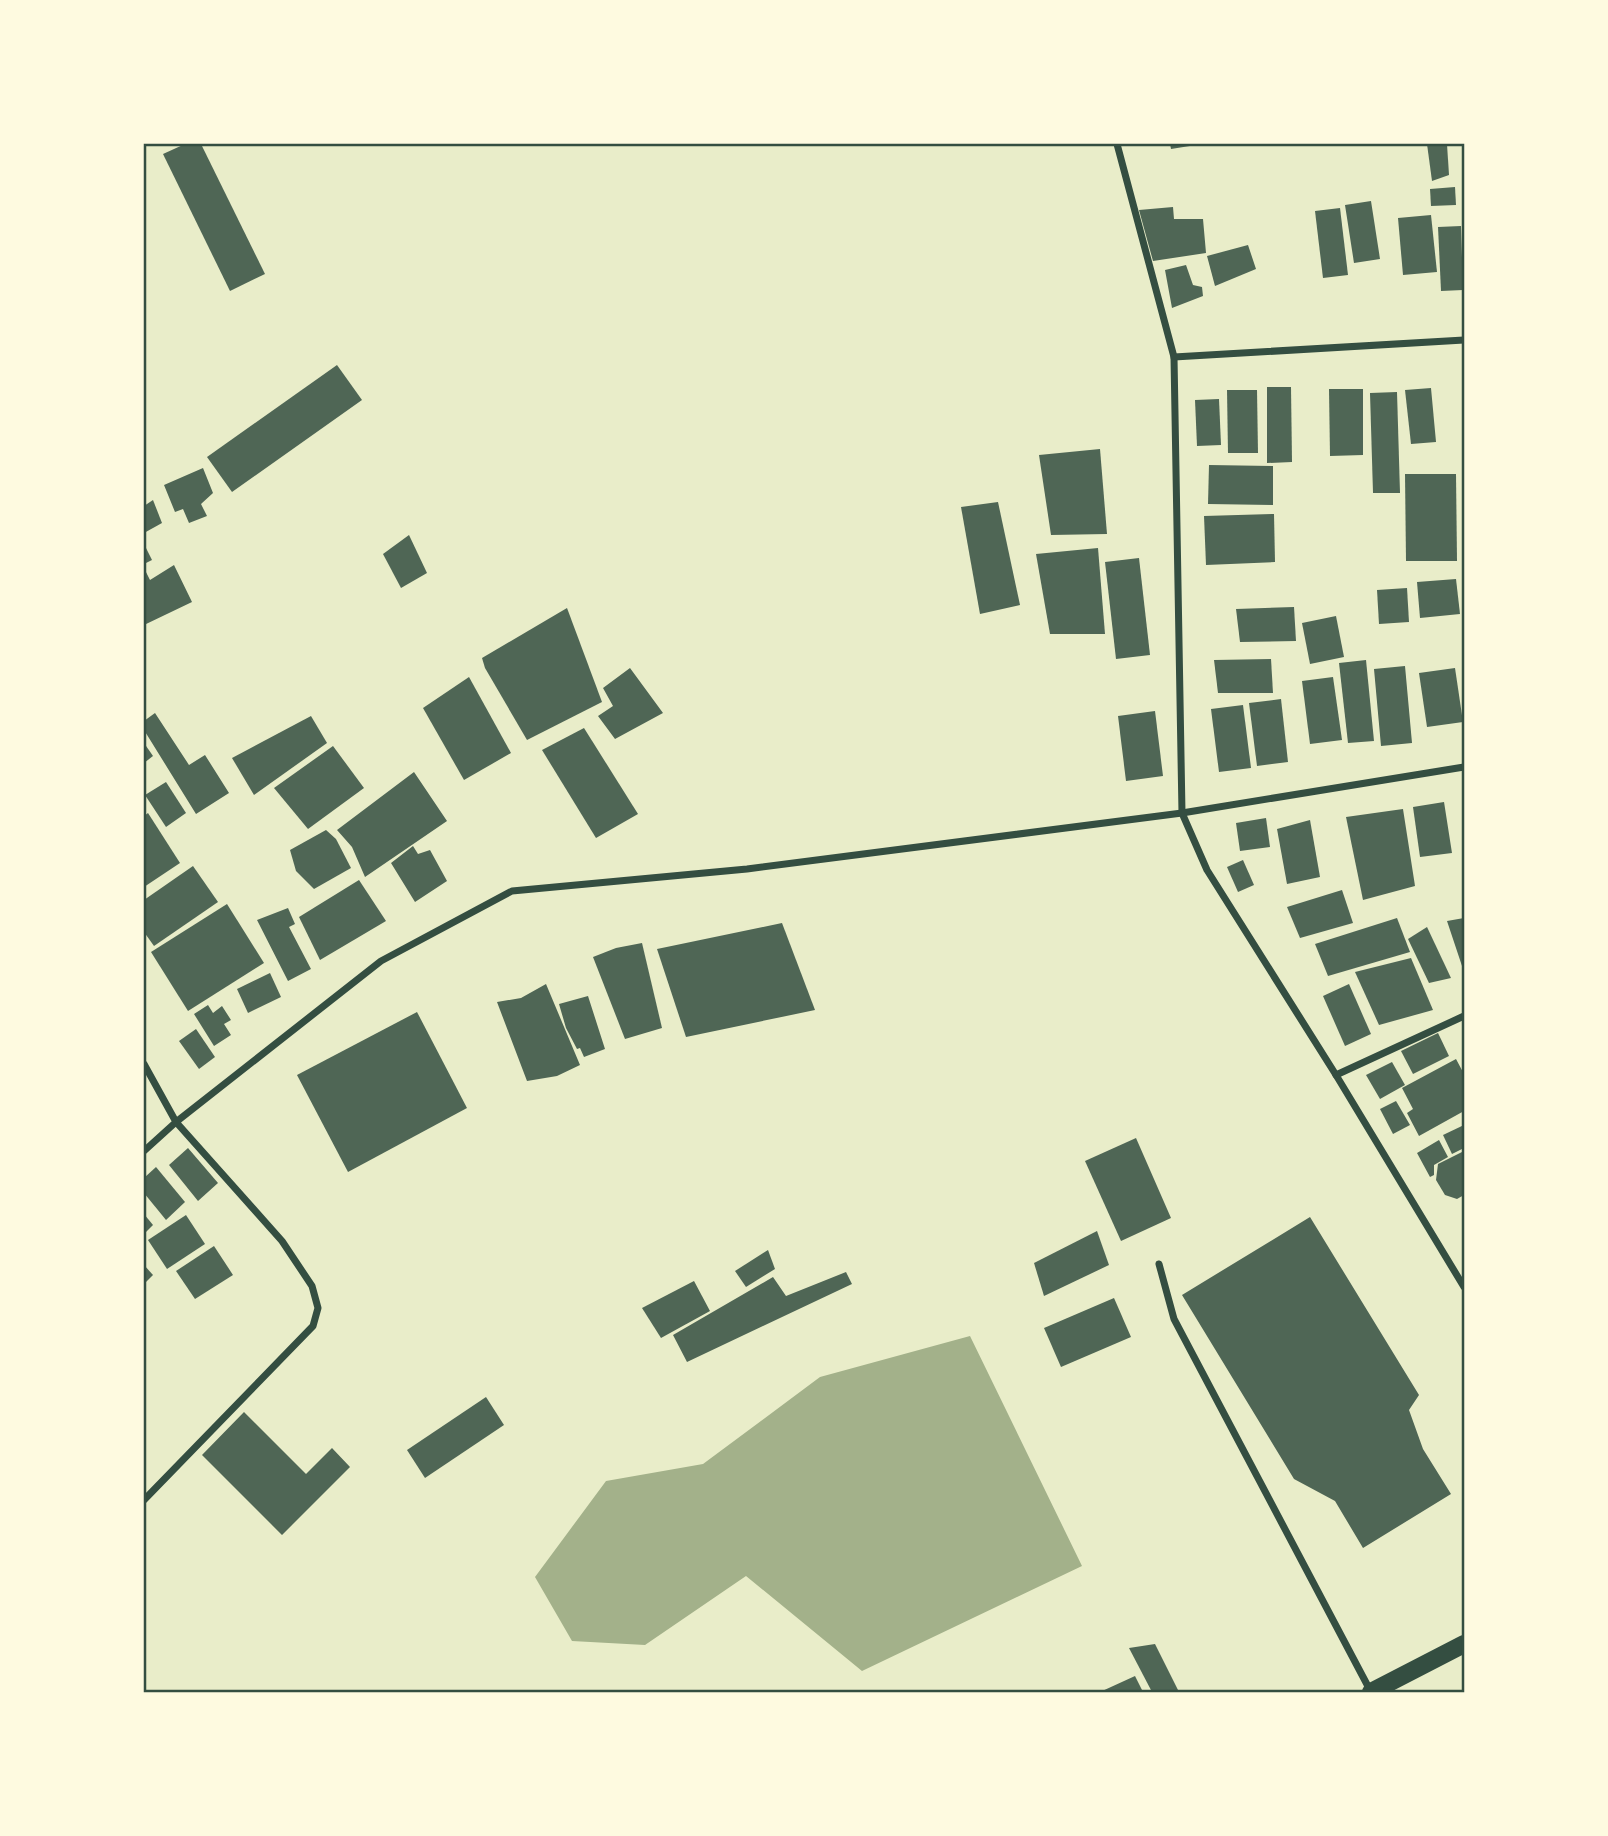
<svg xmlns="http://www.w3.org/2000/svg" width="1608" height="1836" font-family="'Space Grotesk',sans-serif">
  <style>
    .water { fill: #a3b18a }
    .building { fill: #4f6655 }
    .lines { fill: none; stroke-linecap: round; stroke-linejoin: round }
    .minor { stroke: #344e41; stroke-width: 7 }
    .primary { stroke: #344e41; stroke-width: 18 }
    .neatline { fill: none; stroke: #344e41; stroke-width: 2.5 }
  </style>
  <rect width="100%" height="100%" fill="#e9edc9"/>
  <polygon class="water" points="970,1336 1082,1566 862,1671 746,1576 645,1645 572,1641 535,1577 606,1481 703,1464 820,1377"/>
  <g class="building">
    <polygon points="185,144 201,144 265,274 230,291 163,154"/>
    <polygon points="1170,144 1196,144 1196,145 1171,149"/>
    <polygon points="1427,144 1447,144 1449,175 1432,181"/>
    <polygon points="1455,187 1456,205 1431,206 1430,189"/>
    <polygon points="1371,201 1380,259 1354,263 1345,205"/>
    <polygon points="1173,207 1174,219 1203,219 1206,253 1153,261 1139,210"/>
    <polygon points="1340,208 1348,275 1323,278 1315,211"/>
    <polygon points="1431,215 1437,272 1403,275 1398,218"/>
    <polygon points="1461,226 1463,290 1441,291 1438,227"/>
    <polygon points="1248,245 1256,269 1215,286 1207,256"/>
    <polygon points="1186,265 1193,285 1202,287 1203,296 1172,308 1165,270"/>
    <polygon points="337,365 362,400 232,492 207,457"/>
    <polygon points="1267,387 1291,387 1292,462 1267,463"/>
    <polygon points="1431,388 1436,442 1411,444 1405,390"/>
    <polygon points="1329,389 1363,389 1363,455 1330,456"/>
    <polygon points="1227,390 1257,390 1258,453 1228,453"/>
    <polygon points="1397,392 1400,493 1373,493 1370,393"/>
    <polygon points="1219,399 1221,445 1197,446 1195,400"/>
    <polygon points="1100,449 1107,534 1051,535 1039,455"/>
    <polygon points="1209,465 1273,466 1273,505 1208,504"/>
    <polygon points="203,468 213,493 201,504 207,516 189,523 183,509 175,512 164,485"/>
    <polygon points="1405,474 1456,474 1457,561 1406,561"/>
    <polygon points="153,500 162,523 144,533 144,506"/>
    <polygon points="998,502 1020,605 980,614 961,507"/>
    <polygon points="1274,514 1275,562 1206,565 1204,516"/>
    <polygon points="409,535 427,573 401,588 383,554"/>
    <polygon points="146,548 152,560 144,564 144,550"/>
    <polygon points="1098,548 1105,634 1050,634 1036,554"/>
    <polygon points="1139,558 1150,655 1116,659 1105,562"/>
    <polygon points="174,565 192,602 144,625 144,568 150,580"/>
    <polygon points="1456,579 1460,614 1420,618 1417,582"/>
    <polygon points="1407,588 1409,622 1379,624 1377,590"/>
    <polygon points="1294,607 1296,641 1240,642 1236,609"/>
    <polygon points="567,608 602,702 527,740 485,668 482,658"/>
    <polygon points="1336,616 1344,657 1310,664 1302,623"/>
    <polygon points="1271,659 1273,693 1218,693 1214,660"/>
    <polygon points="1366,660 1374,741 1348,743 1339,663"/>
    <polygon points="1405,666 1412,743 1381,746 1374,669"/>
    <polygon points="630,668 663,713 615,739 598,716 613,706 603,688"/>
    <polygon points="1455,668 1463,722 1427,727 1419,673"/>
    <polygon points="469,677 511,753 464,780 423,708"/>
    <polygon points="1333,677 1342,740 1310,744 1302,681"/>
    <polygon points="1281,699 1288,762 1257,766 1249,703"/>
    <polygon points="1243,705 1251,768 1219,772 1211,709"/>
    <polygon points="1155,711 1163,776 1126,781 1118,716"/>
    <polygon points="155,713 189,765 205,755 229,793 196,814 144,730 144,721"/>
    <polygon points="311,716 327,743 254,795 232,758"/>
    <polygon points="584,728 638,814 596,838 542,750"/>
    <polygon points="144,743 153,756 144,763"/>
    <polygon points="333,746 364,788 308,829 274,788"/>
    <polygon points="414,772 447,821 365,877 352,847 337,830"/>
    <polygon points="166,782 186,813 166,827 145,795"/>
    <polygon points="1444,802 1452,853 1420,857 1413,807"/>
    <polygon points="1403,809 1415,886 1363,900 1346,817"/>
    <polygon points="148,813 180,863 144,887 144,816"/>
    <polygon points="1266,818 1270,847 1240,851 1236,823"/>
    <polygon points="1310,820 1320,877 1287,884 1277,829"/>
    <polygon points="326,830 336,839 351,868 314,889 296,871 290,850"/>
    <polygon points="413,846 418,854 430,850 447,881 415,902 391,863"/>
    <polygon points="1243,860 1254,885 1238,892 1227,867"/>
    <polygon points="193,866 218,902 154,946 144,932 144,900"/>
    <polygon points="359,880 386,921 320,960 299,917"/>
    <polygon points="1342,890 1353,923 1300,938 1287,907"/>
    <polygon points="227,904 264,963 188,1011 151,952"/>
    <polygon points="288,908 295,924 289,927 311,969 288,981 257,920"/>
    <polygon points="1397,918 1410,952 1328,976 1315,944"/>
    <polygon points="1464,918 1464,972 1447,921"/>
    <polygon points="782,923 815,1010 686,1037 657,949"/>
    <polygon points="1427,927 1451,978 1429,983 1408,939"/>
    <polygon points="642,943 662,1028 625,1039 593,957 616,948"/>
    <polygon points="1411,958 1433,1010 1379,1025 1355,972"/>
    <polygon points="270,973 281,997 248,1013 237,989"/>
    <polygon points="546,984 580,1065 557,1076 527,1081 497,1002 521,998"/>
    <polygon points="1349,984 1371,1034 1345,1046 1323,996"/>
    <polygon points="588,996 605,1049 584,1057 580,1048 577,1049 566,1028 559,1004"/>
    <polygon points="208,1005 213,1013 222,1006 231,1020 224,1024 231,1035 214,1046 194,1014"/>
    <polygon points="417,1012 467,1108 348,1172 297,1075"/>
    <polygon points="196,1029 215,1057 199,1069 179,1041"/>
    <polygon points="1438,1033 1449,1056 1413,1074 1401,1051"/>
    <polygon points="1456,1059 1464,1074 1464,1111 1419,1136 1407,1113 1413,1109 1402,1088"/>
    <polygon points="1392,1062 1405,1085 1380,1099 1366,1075"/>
    <polygon points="1396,1101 1410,1125 1393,1134 1380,1109"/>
    <polygon points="1464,1125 1464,1148 1452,1154 1443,1135"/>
    <polygon points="1136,1138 1171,1218 1121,1241 1085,1161"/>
    <polygon points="1439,1140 1448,1157 1434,1165 1434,1175 1430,1177 1417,1153"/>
    <polygon points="188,1148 218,1183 198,1201 169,1165"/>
    <polygon points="1464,1151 1464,1195 1457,1199 1445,1195 1436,1180 1438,1164"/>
    <polygon points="156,1167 185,1202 166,1220 144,1193 144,1178"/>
    <polygon points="144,1214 153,1225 144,1234"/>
    <polygon points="186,1215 205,1244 167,1269 148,1240"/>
    <polygon points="1310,1217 1419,1395 1409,1410 1423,1449 1451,1494 1363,1548 1335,1501 1294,1479 1182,1295"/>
    <polygon points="1097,1231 1109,1265 1044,1296 1034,1263"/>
    <polygon points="214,1246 233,1275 195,1299 176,1271"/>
    <polygon points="768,1250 775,1269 746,1287 735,1271"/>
    <polygon points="144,1265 153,1275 144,1284"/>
    <polygon points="846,1272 852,1284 687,1362 673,1335 773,1277 786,1296"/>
    <polygon points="694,1281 710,1311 661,1338 642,1308"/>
    <polygon points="1114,1298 1131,1337 1061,1367 1044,1328"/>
    <polygon points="486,1397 504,1425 425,1478 407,1450"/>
    <polygon points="244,1412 306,1474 332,1448 350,1467 282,1535 202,1455"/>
    <polygon points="1155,1644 1179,1692 1152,1692 1129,1648"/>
    <polygon points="1135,1676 1143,1692 1100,1692"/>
  </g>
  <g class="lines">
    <g class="minor">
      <polyline points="1117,144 1174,357 1182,813 1207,870 1336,1075 1464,1287"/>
      <polyline points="1174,357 1464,340"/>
      <polyline points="144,1064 176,1122 144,1151"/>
      <polyline points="1336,1075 1464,1016"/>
      <polyline points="1159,1264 1174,1319 1371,1692"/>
      <polyline points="144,1500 313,1326 318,1308 312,1286 282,1241 176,1122 381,961 512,891 747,869 1182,813 1464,767"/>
    </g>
    <polyline class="primary" points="1371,1692 1464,1644"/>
  </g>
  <rect width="1608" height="1836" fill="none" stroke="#fefae0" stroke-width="290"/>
  <rect x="145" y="145" width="1318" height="1546" class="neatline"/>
</svg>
